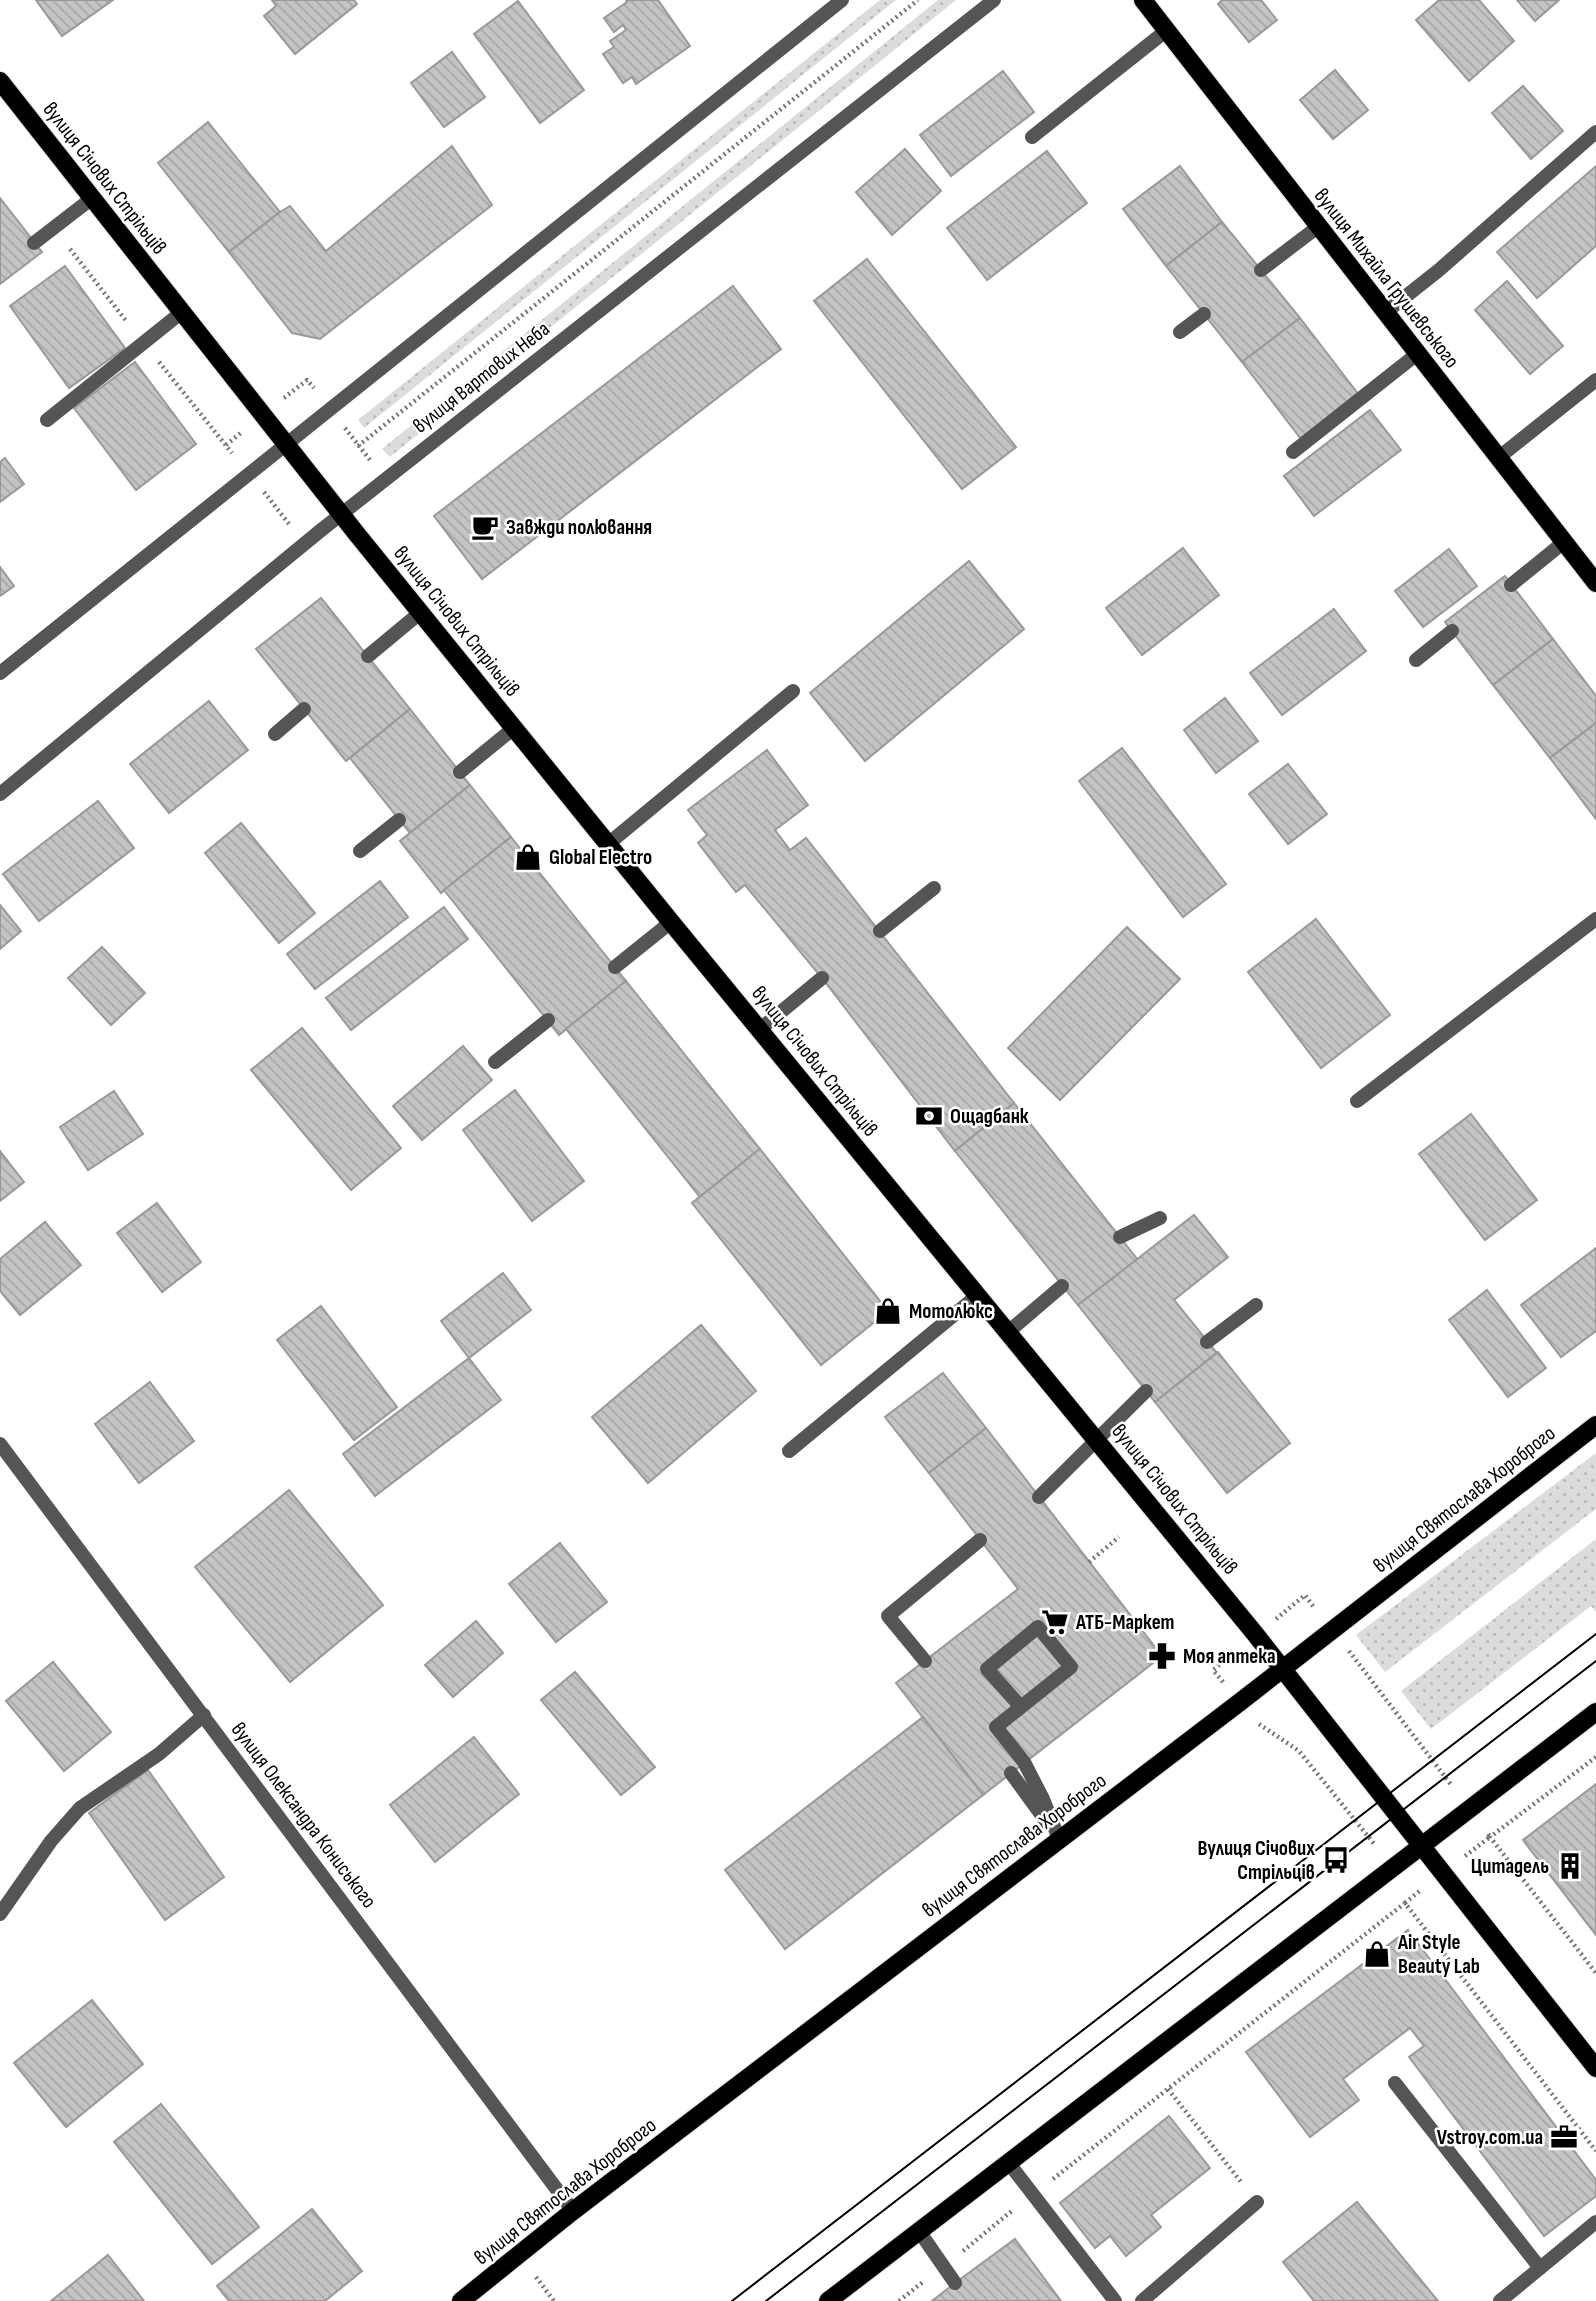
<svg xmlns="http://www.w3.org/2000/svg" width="1596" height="2301" font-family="'Sofia Sans Condensed',sans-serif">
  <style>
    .green { fill: url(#green-dots) }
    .building { fill: url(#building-back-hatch); stroke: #999; stroke-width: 2 }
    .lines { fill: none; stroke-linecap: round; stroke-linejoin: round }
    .primary-casing { stroke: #dbdbdb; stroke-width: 20 }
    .path { stroke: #777; stroke-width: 4.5; stroke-dasharray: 2 3.5; stroke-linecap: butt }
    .lane { stroke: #555; stroke-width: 14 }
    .street { stroke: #555; stroke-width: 14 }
    .primary { stroke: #000; stroke-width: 18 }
    .tram { stroke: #000; stroke-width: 2 }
    .labels { text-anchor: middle; stroke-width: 5; stroke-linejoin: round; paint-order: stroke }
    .street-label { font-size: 21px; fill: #000; stroke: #fff }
    .poi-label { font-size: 21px; font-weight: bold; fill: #000; stroke: #fff; text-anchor: start }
  </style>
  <defs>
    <pattern id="green-dots" width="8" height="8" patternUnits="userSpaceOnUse" patternTransform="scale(1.75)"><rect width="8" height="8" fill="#dcdcdc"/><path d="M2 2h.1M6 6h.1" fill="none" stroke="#bbb" stroke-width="1.8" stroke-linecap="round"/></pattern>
    <pattern id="building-back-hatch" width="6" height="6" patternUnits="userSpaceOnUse" patternTransform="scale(1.75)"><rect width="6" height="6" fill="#c4c4c4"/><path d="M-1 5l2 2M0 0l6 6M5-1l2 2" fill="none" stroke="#a7a7a7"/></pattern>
  </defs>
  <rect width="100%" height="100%" fill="#fff"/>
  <g class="green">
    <polygon points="880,0 896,0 364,428 358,420"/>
    <polygon points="938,0 956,0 390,457 382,449"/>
    <polygon points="1596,1453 1596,1509 1385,1672 1356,1635"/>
    <polygon points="1596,1539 1596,1612 1591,1606 1431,1729 1401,1691"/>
  </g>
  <g class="building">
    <polygon points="36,0 113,0 62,36"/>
    <polygon points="272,0 354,0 357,4 295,54 264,16 276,6"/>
    <polygon points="626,0 658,0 690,46 636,84 632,77 623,83 603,54 614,47 610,41 626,30 623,25 614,32 604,18 627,2"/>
    <polygon points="1222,0 1261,0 1277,20 1249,42 1218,4"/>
    <polygon points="1439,0 1479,0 1514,41 1469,81 1416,20"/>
    <polygon points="1517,0 1559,0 1535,21"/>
    <polygon points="518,1 584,90 540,123 474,34"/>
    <polygon points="452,52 485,97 444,127 411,83"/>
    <polygon points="1335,70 1368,110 1333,139 1300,100"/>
    <polygon points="1003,71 1034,112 951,176 920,135"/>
    <polygon points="1523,86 1563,131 1531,159 1492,113"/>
    <polygon points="208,122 280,212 229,252 158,163"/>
    <polygon points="452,146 492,205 320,339 292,333 229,252 280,212 290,206 326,251"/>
    <polygon points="905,149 941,191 892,235 856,192"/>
    <polygon points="1047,151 1087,203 987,280 947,228"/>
    <polygon points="1180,166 1222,222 1166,266 1123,209"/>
    <polygon points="1596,166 1596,246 1537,298 1497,252"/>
    <polygon points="0,198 42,252 0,284"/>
    <polygon points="1222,222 1300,318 1242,362 1166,266"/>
    <polygon points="867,259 1016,447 962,489 814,301"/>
    <polygon points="65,266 125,348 69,388 10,306"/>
    <polygon points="1507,281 1563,346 1530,374 1475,310"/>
    <polygon points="733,286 781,349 482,579 434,516"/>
    <polygon points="1300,318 1359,395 1301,439 1242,362"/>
    <polygon points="135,362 196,444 136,490 74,408"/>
    <polygon points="1370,410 1401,450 1314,516 1284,476"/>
    <polygon points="5,458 24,484 0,502 0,462"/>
    <polygon points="1183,548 1219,595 1142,655 1106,608"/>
    <polygon points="1449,549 1477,586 1423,627 1395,591"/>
    <polygon points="969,561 1024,629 865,761 810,693"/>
    <polygon points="0,567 14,586 0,596"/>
    <polygon points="1505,576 1553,639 1493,685 1445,622"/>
    <polygon points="321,598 410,709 346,761 256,649"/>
    <polygon points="1334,609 1366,651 1282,715 1250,673"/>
    <polygon points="1553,639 1596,696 1596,723 1550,758 1493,685"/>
    <polygon points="1225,698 1258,741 1216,773 1184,730"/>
    <polygon points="209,701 248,750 169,813 130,764"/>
    <polygon points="410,709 470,785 410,833 350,758"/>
    <polygon points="1596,723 1596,819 1550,758"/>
    <polygon points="1122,748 1226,884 1183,917 1079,781"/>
    <polygon points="767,750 808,805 775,830 790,850 806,838 1014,1103 955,1151 822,978 745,885 736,892 698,843 707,835 688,810"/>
    <polygon points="1288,764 1327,814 1288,844 1249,794"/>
    <polygon points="470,785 511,837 441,893 400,841"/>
    <polygon points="98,801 134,848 39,921 3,874"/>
    <polygon points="241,823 315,913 279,943 205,853"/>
    <polygon points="511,837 626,981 559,1035 444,890"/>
    <polygon points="380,881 408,917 315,989 287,954"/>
    <polygon points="0,905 21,931 0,949"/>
    <polygon points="444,907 468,939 351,1030 326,998"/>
    <polygon points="1316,919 1390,1015 1321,1068 1248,972"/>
    <polygon points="1127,927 1180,979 1060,1100 1008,1048"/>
    <polygon points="102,947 145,993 111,1025 68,978"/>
    <polygon points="626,981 760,1149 700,1197 566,1029"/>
    <polygon points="302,1028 401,1148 351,1190 251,1070"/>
    <polygon points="463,1046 492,1080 422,1140 393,1106"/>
    <polygon points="515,1090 584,1181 532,1221 463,1130"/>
    <polygon points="114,1091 143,1134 88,1170 60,1127"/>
    <polygon points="1014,1103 1138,1260 1078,1305 955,1151"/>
    <polygon points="1471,1114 1537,1200 1485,1240 1419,1154"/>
    <polygon points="760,1149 888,1311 821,1365 692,1203"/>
    <polygon points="0,1151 24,1182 0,1201"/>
    <polygon points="157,1203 201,1262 162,1292 117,1233"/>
    <polygon points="1194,1215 1228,1257 1174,1300 1217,1353 1155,1402 1078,1305"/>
    <polygon points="45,1222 81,1265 20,1315 0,1291 0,1259"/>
    <polygon points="1596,1248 1596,1331 1561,1357 1521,1305"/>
    <polygon points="503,1273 531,1310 469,1358 441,1321"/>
    <polygon points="1487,1290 1546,1368 1508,1397 1449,1320"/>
    <polygon points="321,1306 397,1407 354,1440 277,1340"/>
    <polygon points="701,1325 756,1391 648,1483 592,1417"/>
    <polygon points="1218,1352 1290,1443 1227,1493 1155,1402"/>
    <polygon points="469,1358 501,1400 375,1496 343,1454"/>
    <polygon points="943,1373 986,1428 929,1473 885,1417"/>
    <polygon points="150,1382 194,1441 139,1483 95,1424"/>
    <polygon points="986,1428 1162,1656 983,1795 896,1683 1018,1589 929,1473"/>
    <polygon points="289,1490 383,1605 290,1682 195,1567"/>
    <polygon points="560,1543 607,1602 556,1642 509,1584"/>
    <polygon points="476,1621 503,1653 453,1697 425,1665"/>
    <polygon points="53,1662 111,1732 64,1771 6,1701"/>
    <polygon points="575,1672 655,1767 621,1795 541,1700"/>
    <polygon points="923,1717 983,1795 785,1949 725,1870"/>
    <polygon points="474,1737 519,1794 435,1862 390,1805"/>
    <polygon points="148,1770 224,1877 165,1920 89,1813"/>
    <polygon points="1596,1784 1596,1935 1523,1840"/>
    <polygon points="1408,1930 1596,2180 1596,2196 1544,2236 1409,2057 1424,2046 1410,2028 1343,2079 1359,2100 1310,2137 1246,2052"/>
    <polygon points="92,2000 143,2064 66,2127 14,2063"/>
    <polygon points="161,2104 259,2227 212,2264 114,2142"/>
    <polygon points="1169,2116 1210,2168 1151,2215 1161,2227 1126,2256 1110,2236 1095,2248 1060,2203"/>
    <polygon points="1357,2202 1438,2301 1314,2301 1283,2262"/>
    <polygon points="312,2209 362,2271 325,2301 229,2301 217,2286"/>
    <polygon points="1015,2239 1061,2301 932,2301 955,2283"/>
    <polygon points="108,2255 144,2301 51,2301"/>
  </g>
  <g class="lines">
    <defs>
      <g id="primary">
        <polyline points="1143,0 1596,583"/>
        <polyline points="0,81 356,533 671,922 1256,1635 1596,2068"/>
        <polyline points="461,2301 573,2211 1240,1702 1596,1425"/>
        <polyline points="828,2301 1596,1712"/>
      </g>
    </defs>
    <use href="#primary" class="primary-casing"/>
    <g class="path">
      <polyline points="70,249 127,322"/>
      <polyline points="159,362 232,453"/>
      <polyline points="284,398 307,380 314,388"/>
      <polyline points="345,428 370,460"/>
      <polyline points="226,445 242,432"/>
      <polyline points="358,446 918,0"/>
      <polyline points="264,492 289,524"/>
      <polyline points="1089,1562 1119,1537"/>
      <polyline points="1276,1619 1305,1595 1315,1609"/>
      <polyline points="1349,1651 1452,1786"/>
      <polyline points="1223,1682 1213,1670 1234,1653"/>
      <polyline points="1259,1724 1299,1751 1375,1845"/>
      <polyline points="1596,1757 1490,1837 1596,1973"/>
      <polyline points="1465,1856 1490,1837 1487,1832"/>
      <polyline points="1405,1903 1422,1889"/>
      <polyline points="1168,2089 1241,2182"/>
      <polyline points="1053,2179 1405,1903 1596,2151"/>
      <polyline points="963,2251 1013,2210"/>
      <polyline points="536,2277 554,2301"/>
      <polyline points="899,2301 923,2282"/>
    </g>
    <g class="lane">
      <polyline points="1032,137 1167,30"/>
      <polyline points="34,243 91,199"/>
      <polyline points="1261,270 1319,226"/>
      <polyline points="1386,312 1439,270 1596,132"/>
      <polyline points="1180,332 1204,314"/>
      <polyline points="47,420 182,312"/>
      <polyline points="1293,452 1417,354"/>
      <polyline points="1498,458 1596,380"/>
      <polyline points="1511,585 1564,542"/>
      <polyline points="368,656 421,612"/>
      <polyline points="1416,660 1452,631"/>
      <polyline points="275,734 304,709"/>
      <polyline points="460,772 514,728"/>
      <polyline points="608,844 793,691"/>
      <polyline points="360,851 399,820"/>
      <polyline points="880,931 934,888"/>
      <polyline points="615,967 671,922"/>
      <polyline points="759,1030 822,978"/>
      <polyline points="495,1062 548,1020"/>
      <polyline points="1357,1101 1596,919"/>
      <polyline points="1120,1237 1160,1218"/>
      <polyline points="1008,1332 1062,1286"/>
      <polyline points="1207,1342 1256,1305"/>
      <polyline points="789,1451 978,1295"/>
      <polyline points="1039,1497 1146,1391"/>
      <polyline points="925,1661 888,1616 980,1540"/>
      <polyline points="1021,1707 987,1669 1038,1627 1071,1667 996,1727 1024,1762 1043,1799 1059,1839"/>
      <polyline points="1011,1773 1048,1824"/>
      <polyline points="0,1914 51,1841 80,1808 159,1754 204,1715"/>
      <polyline points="1395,2083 1540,2268"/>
      <polyline points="1008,2162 1115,2301"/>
      <polyline points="919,2231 955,2283"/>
      <polyline points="1142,2301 1257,2202"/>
      <polyline points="1500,2301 1596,2222"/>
    </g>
    <g class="street">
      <polyline points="0,673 842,0"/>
      <polyline points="0,794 320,531 994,0"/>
      <polyline points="0,1444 573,2211"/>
    </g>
    <use href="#primary" class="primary"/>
    <g class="tram">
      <polyline points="732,2301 1596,1634"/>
      <polyline points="766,2301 1596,1661"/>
    </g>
  </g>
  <defs>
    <symbol id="cafe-bare" viewBox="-9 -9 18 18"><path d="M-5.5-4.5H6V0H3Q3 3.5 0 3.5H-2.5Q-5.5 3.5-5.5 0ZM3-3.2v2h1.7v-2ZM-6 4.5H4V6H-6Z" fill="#000" stroke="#fff" stroke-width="2.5" paint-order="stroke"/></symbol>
    <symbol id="shop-bare" viewBox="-9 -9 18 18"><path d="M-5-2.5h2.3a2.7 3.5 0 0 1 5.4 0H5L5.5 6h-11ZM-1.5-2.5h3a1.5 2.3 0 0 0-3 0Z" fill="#000" stroke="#fff" stroke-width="2.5" paint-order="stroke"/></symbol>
    <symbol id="bank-bare" viewBox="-9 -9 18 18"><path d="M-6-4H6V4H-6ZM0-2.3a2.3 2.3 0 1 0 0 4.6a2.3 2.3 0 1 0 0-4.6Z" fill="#000" stroke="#fff" stroke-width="2.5" paint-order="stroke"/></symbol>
    <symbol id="supermarket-bare" viewBox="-9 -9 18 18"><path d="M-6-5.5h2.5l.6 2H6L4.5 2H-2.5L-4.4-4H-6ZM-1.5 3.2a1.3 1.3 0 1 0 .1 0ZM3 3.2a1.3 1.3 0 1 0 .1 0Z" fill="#000" stroke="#fff" stroke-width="2.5" paint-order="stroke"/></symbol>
    <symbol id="pharmacy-bare" viewBox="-9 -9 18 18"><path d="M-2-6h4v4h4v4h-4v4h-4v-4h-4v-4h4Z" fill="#000" stroke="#fff" stroke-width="2.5" paint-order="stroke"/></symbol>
    <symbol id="bus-bare" viewBox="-9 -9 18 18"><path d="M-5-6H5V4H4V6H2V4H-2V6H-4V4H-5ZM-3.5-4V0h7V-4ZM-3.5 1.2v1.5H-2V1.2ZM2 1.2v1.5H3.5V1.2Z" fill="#000" stroke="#fff" stroke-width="2.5" paint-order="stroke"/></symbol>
    <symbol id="building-bare" viewBox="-9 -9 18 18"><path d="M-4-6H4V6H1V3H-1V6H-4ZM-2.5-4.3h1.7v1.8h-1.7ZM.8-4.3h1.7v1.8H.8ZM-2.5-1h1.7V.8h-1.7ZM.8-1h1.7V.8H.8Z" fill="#000" stroke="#fff" stroke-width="2.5" paint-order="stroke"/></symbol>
    <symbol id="office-bare" viewBox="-9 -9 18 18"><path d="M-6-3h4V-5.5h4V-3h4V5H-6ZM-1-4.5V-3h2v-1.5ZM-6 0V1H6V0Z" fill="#000" stroke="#fff" stroke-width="2.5" paint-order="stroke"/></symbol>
  </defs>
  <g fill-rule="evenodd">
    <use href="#cafe-bare" x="466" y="508" width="38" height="38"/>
    <use href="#shop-bare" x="509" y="838" width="38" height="38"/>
    <use href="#bank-bare" x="910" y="1097" width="38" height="38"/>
    <use href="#shop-bare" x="869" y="1292" width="38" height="38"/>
    <use href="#supermarket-bare" x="1036" y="1603" width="38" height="38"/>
    <use href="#pharmacy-bare" x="1143" y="1637" width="38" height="38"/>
    <use href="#bus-bare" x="1317" y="1841" width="38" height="38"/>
    <use href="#building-bare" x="1551" y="1847" width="38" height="38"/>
    <use href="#shop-bare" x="1358" y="1935" width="38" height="38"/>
    <use href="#office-bare" x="1545" y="2118" width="38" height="38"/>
  </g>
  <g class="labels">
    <g class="street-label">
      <text transform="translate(105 178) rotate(52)" y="7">вулиця Січових Стрільців</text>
      <text transform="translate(1387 278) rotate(52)" y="7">вулиця Михайла Грушевського</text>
      <text transform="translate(481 377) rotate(-38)" y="7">вулиця Вартових Неба</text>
      <text transform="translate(457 621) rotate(51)" y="7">вулиця Січових Стрільців</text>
      <text transform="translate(815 1061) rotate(51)" y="7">вулиця Січових Стрільців</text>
      <text transform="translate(1175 1499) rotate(51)" y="7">вулиця Січових Стрільців</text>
      <text transform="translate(1464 1499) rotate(-38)" y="7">вулиця Святослава Хороброго</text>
      <text transform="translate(304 1815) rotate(53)" y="7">вулиця Олександра Кониського</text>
      <text transform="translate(1014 1845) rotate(-37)" y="7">вулиця Святослава Хороброго</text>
      <text transform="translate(565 2191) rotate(-38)" y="7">вулиця Святослава Хороброго</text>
    </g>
    <g class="poi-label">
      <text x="506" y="534">Завжди полювання</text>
      <text x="549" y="864">Global Electro</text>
      <text x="950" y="1123">Ощадбанк</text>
      <text x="909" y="1318">Мотолюкс</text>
      <text x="1076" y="1629">АТБ-Маркет</text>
      <text x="1183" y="1663">Моя аптека</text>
      <text x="1315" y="1855" text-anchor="end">Вулиця Січових<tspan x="1315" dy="24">Стрільців</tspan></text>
      <text x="1549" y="1873" text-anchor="end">Цитадель</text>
      <text x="1398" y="1949">Air Style<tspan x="1398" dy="24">Beauty Lab</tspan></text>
      <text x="1543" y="2144" text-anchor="end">Vstroy.com.ua</text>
    </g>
  </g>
</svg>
